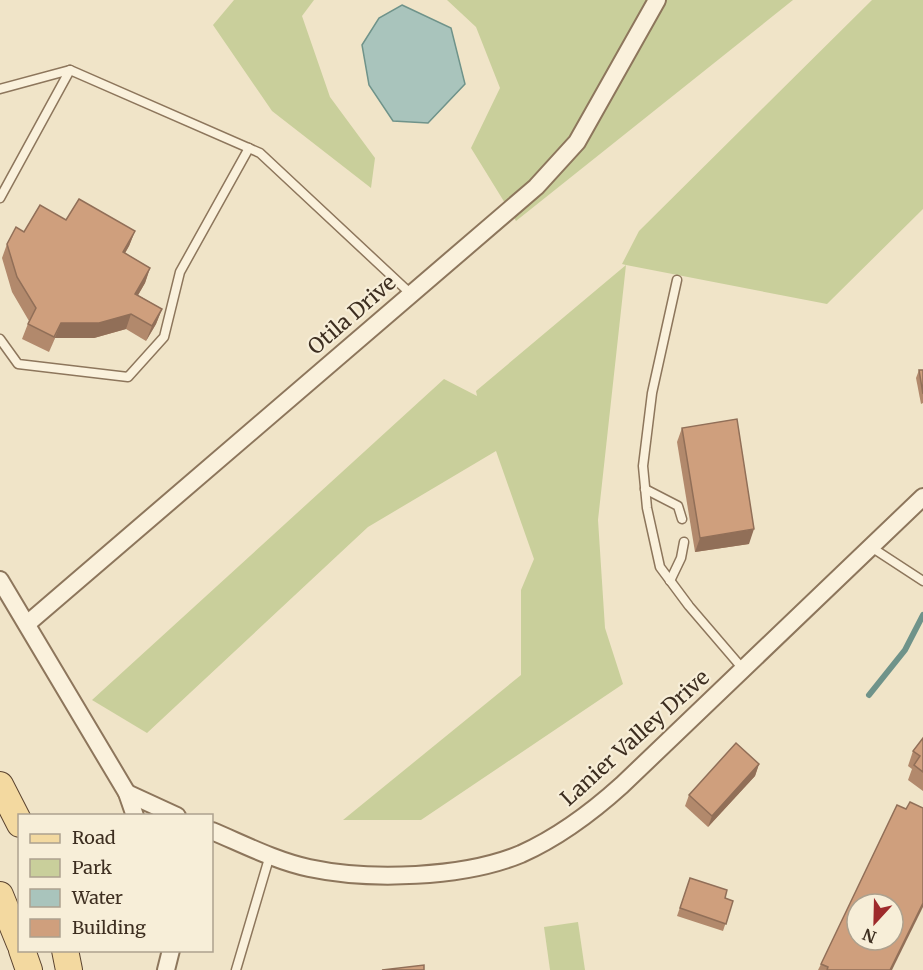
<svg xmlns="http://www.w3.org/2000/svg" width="923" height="970" font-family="Merriweather,serif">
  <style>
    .green { fill: #c9cf9b }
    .water { fill: #a9c4bc; stroke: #6f938a; stroke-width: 1.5 }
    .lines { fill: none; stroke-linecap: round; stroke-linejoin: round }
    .stream { stroke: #6f938a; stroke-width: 6 }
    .lane-casing { stroke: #8d765c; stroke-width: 11 }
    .street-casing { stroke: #8d765c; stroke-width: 20 }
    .primary-casing { stroke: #5b4430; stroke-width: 28 }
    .lane { stroke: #faf1dc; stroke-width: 8 }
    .street { stroke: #faf1dc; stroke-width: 16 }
    .primary { stroke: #f3d9a0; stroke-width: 26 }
    .wall { fill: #b2896c }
    .shaded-wall { fill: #916f58 }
    .building { fill: #cf9f7d; stroke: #916f58; stroke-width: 1.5; fill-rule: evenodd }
    .labels { text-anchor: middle; stroke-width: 4.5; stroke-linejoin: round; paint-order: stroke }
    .street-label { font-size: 21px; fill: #3d2e20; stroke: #f7eed8 }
  </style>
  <rect width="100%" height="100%" fill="#f0e4c8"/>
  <g class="green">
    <polygon points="234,0 314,0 302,16 330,97 375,158 371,188 272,111 213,25"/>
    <polygon points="447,0 793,0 516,221 471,148 500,88 476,27"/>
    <polygon points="872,0 923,0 923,209 827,304 626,265 598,520 605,628 623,684 421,820 343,820 521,675 521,590 534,559 496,451 368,527 147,733 92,700 444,379 477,396 476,391 626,265 622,264 639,231"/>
    <polygon points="578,922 585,970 550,970 544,927"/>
  </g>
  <polygon class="water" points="402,5 451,28 465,84 428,123 393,121 369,85 362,45 379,18"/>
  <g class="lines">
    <polyline class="stream" points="869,695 905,650 923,615"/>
    <defs>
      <g id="lane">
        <polyline points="0,89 70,70"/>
        <polyline points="0,198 70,70 260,153 411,294"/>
        <polyline points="677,280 652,393 643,466 647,508 660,567 689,606 743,669"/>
        <polyline points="0,339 18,364 128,377 164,337 180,272 249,148"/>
        <polyline points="645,489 678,506 682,519"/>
        <polyline points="871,547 923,581"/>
        <polyline points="670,581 681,558 684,542"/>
        <polyline points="236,970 270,855"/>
      </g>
      <g id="street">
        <polyline points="0,580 127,793 135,816"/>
        <polyline points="27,624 536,187 577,142 657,0"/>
        <polyline points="127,793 177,816"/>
        <path d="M 212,831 C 243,844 276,861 309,868 C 370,881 463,878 521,854 C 559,837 591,813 622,785 L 923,497"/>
        <polyline points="166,970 171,950"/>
      </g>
      <g id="primary">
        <polyline points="0,785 20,824"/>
        <polyline points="0,895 20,944"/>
        <polyline points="22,950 29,970"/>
        <polyline points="65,950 69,970"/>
      </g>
    </defs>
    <use href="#lane" class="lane-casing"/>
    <use href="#street" class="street-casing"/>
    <use href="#primary" class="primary-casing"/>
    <use href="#lane" class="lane"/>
    <use href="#street" class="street"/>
    <use href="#primary" class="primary"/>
  </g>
  <g class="wall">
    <polygon points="135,231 129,246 125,253 150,268 145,283 138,295 162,309 156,324 146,341 126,329 94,338 55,338 49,352 22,339 29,321 12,292 2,258 7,244 24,232"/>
    <polygon points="919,370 923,370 923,403 921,404 916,378"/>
    <polygon points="682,428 749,544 695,552 677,442"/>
    <polygon points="923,738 923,791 908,780 912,769 908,766 913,751"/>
    <polygon points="759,764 755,776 708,827 685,806 689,795"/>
    <polygon points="906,809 892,970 818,970 821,964"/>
    <polygon points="690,878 725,898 733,901 723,931 677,916"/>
  </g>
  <g class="shaded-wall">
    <polygon points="135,231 129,246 117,267 123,252"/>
    <polygon points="150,268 145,283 130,309 135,294"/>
    <polygon points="162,309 156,324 146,341 152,326"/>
    <polygon points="131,314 126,329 94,338 55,338 49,352 61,323"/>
    <polygon points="754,529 749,544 695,552 700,538"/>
    <polygon points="759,764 755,776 708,827 712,816"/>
    <polygon points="923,903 923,907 892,970 890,970"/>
  </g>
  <g class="building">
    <polygon points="79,199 135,231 123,252 150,268 135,294 162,309 152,326 131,314 99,323 61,323 54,337 28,324 36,308 17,277 7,244 16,227 24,232 40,205 66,220"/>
    <polygon points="919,370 923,370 923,394"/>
    <polygon points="737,419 754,529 700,538 682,428"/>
    <polygon points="923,738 923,772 914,765 920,756 913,751"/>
    <polygon points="736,743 759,764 712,816 689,795"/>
    <path d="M 910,802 L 923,808 L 923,903 L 890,970 L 827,970 L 828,967 L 821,964 L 897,805 L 906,809 ZM 857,904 L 893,904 L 893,940 L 857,940 Z"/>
    <polygon points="690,878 727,890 725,898 733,901 726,924 680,908"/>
    <polygon points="424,965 424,970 382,970"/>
  </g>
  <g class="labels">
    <g class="street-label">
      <text transform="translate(352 315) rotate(-41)" y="7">Otila Drive</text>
      <text transform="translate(635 738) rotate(-42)" y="7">Lanier Valley Drive</text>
    </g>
  </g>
  <rect x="18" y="814" width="195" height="138" fill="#f7eed8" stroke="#ada18e" stroke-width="1.5"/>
  <rect x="30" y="834" width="30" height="9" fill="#f3d9a0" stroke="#ada18e" stroke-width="1.5"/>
  <text x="72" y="844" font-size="18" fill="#3d2e20">Road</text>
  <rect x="30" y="859" width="30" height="18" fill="#c9cf9b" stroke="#ada18e" stroke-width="1.5"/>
  <text x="72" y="874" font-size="18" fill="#3d2e20">Park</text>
  <rect x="30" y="889" width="30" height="18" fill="#a9c4bc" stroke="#ada18e" stroke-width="1.5"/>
  <text x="72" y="904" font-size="18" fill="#3d2e20">Water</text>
  <rect x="30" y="919" width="30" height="18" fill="#cf9f7d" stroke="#ada18e" stroke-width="1.5"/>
  <text x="72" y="934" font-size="18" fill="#3d2e20">Building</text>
  <g transform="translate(875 922) rotate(202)"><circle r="28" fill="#f7eed8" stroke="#ada18e" stroke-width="1.5"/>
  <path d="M0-4.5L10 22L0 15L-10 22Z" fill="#9e2a2b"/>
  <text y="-9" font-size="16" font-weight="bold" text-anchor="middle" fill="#3d2e20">N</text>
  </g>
</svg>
